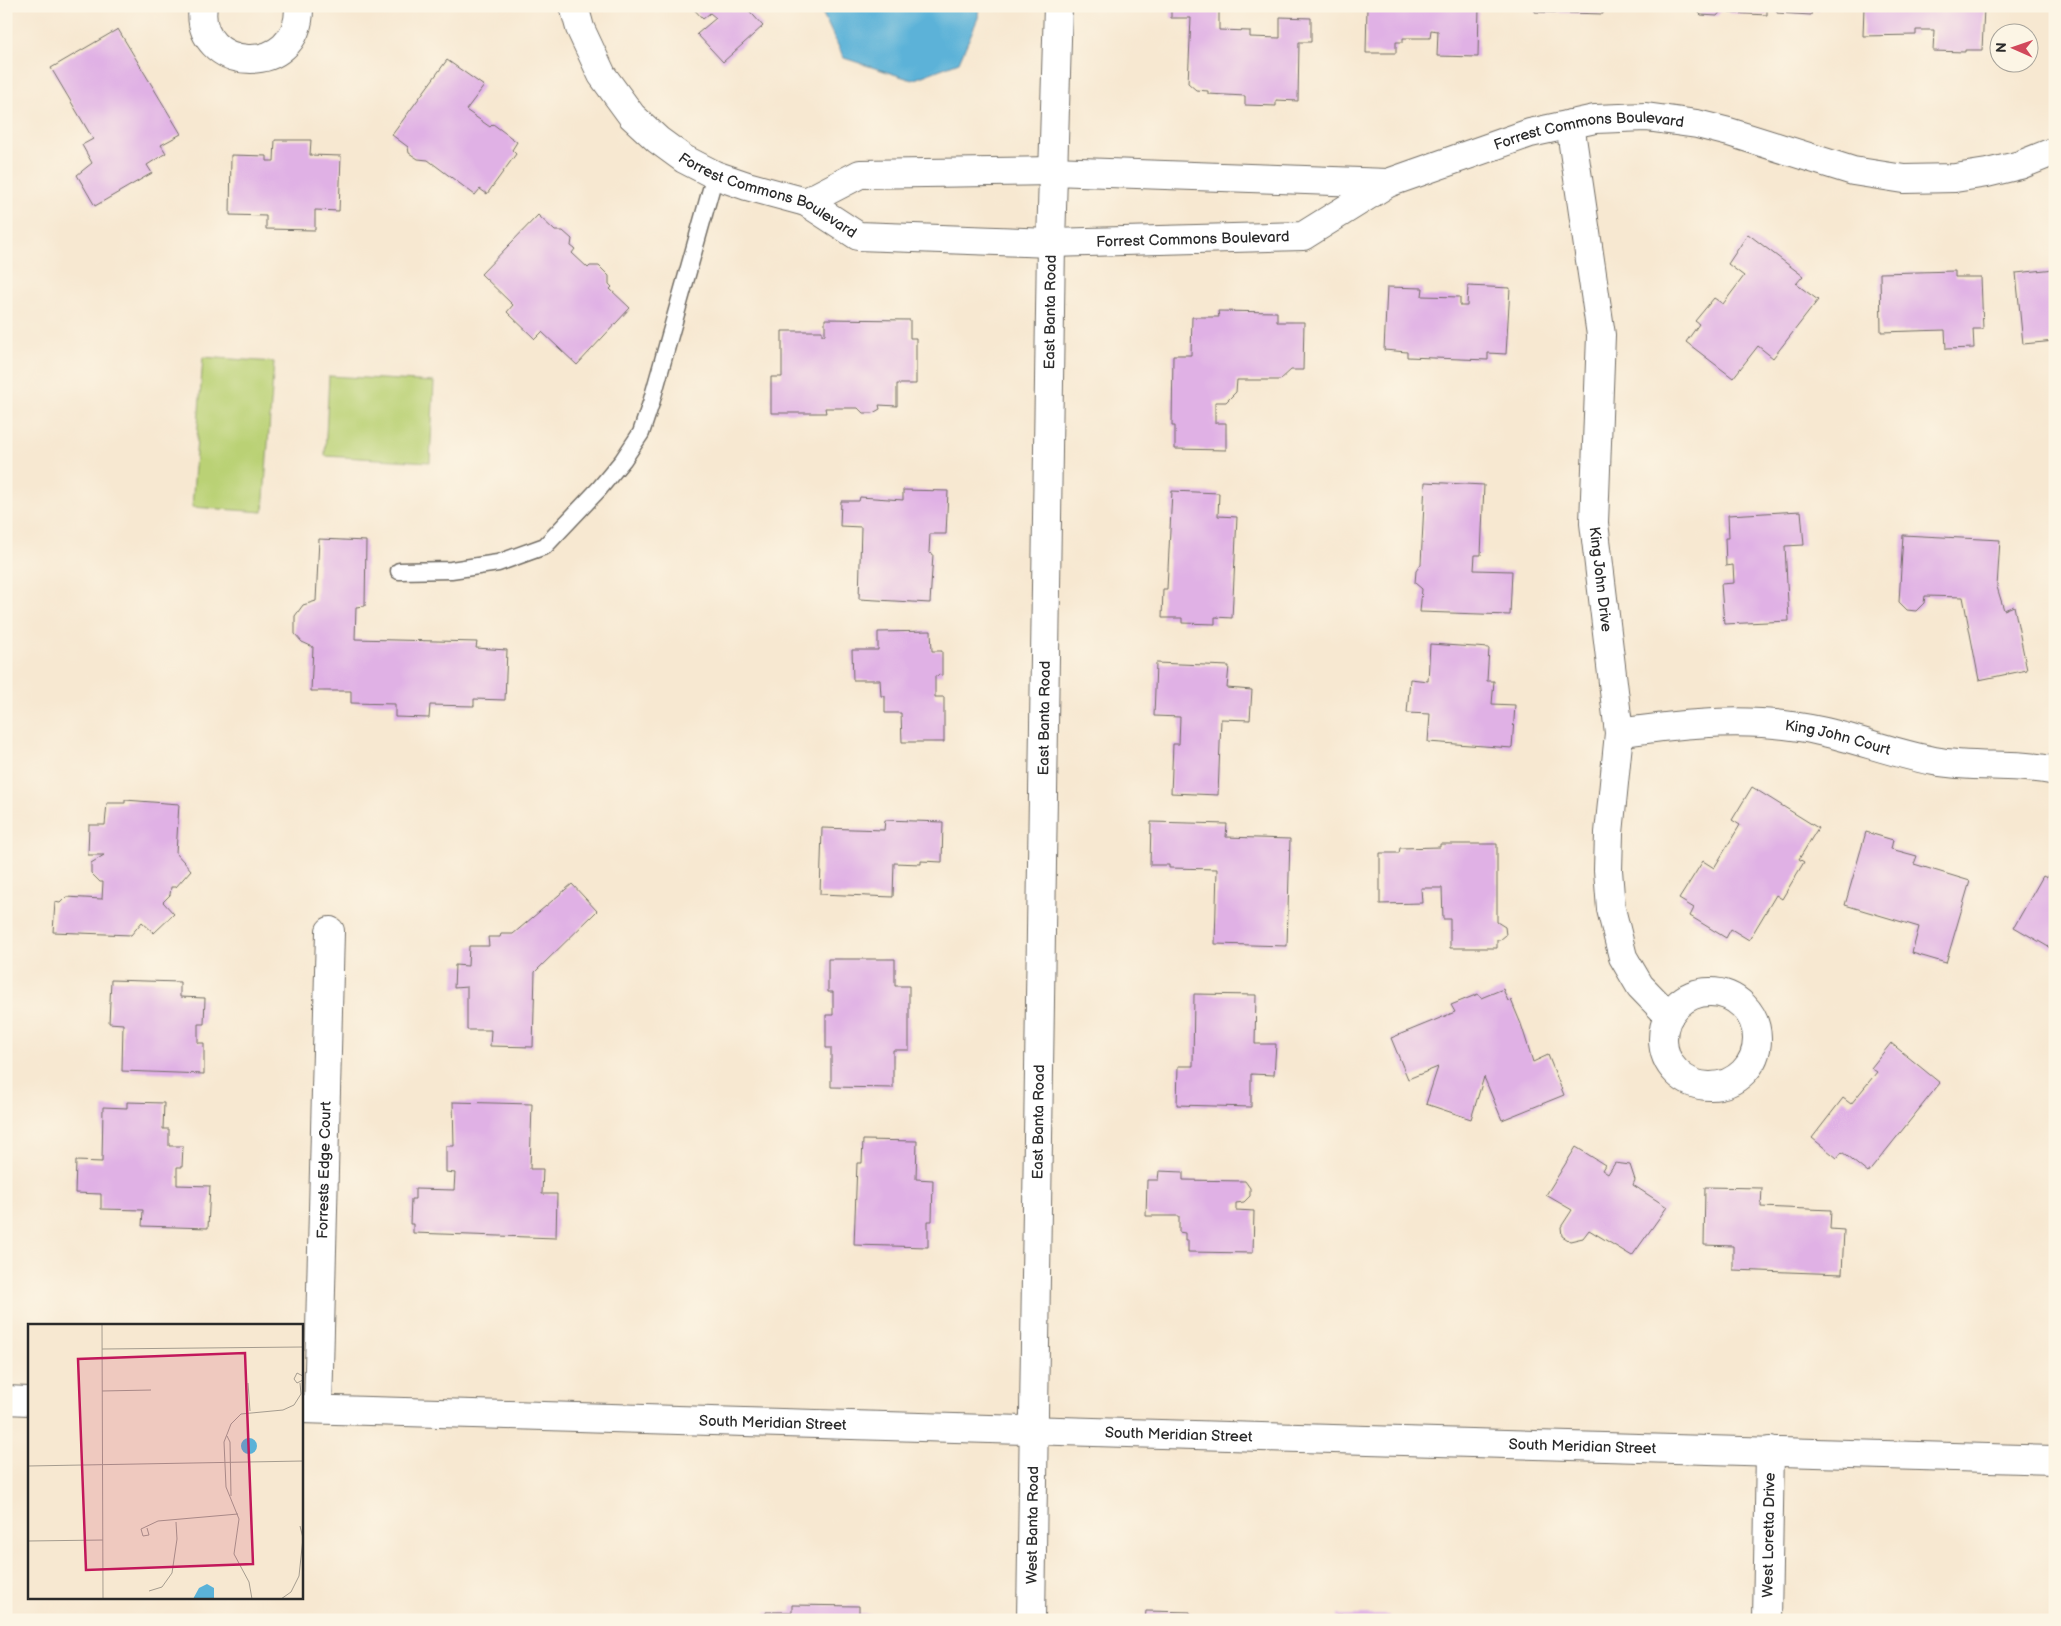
<svg xmlns="http://www.w3.org/2000/svg" width="2061" height="1626" font-family="'Balsamiq Sans',sans-serif">
  <style>
    .green { fill: #bad175; stroke: #727e50 }
    .water { fill: #5bb2d8; stroke: #436e82 }
    .building { fill: #e0b1e5 }
    .lines { fill: none; stroke-linecap: round; stroke-linejoin: round }
    .service-casing { stroke: #726d65; stroke-width: 19 }
    .minor-casing { stroke: #726d65; stroke-width: 30 }
    .tertiary-casing { stroke: #726d65; stroke-width: 30 }
    .primary-casing { stroke: #726d65; stroke-width: 30 }
    .service { stroke: #fff; stroke-width: 16 }
    .minor { stroke: #fff; stroke-width: 28 }
    .tertiary { stroke: #fff; stroke-width: 28 }
    .primary { stroke: #fff; stroke-width: 28 }
    .labels { text-anchor: middle; stroke-width: 4; stroke-linejoin: round; paint-order: stroke }
    .street-label { font-size: 15px; fill: #2b2b2b; stroke: #fcf5e5 }
    .inset-road { fill: none; stroke: #a59c8f; stroke-width: 1 }
    .view { fill: #c2185b; fill-opacity: 0.15; stroke: #c2185b; stroke-width: 2.5 }
    .inset-edge { fill: none; stroke: #2b2b2b; stroke-width: 2.5 }
  </style>
  <rect width="100%" height="100%" fill="#fcf5e5"/>
  <filter id="ink" filterUnits="userSpaceOnUse"><feTurbulence type="fractalNoise" baseFrequency=".02" numOctaves="2"/><feDisplacementMap in="SourceGraphic" scale="10" xChannelSelector="R" yChannelSelector="G"/><feConvolveMatrix kernelMatrix="1 2 1 2 8 2 1 2 1" color-interpolation-filters="sRGB"/></filter>
  <filter id="wash" filterUnits="userSpaceOnUse"><feTurbulence type="fractalNoise" baseFrequency=".0096" numOctaves="4" result="noise"/><feDisplacementMap in="SourceGraphic" scale="20" xChannelSelector="R" yChannelSelector="G"/><feGaussianBlur stdDeviation="1.12" result="paint"/><feColorMatrix in="noise" values="0 0 0 0 0 0 0 0 0 0 0 0 0 0 0 0 0 1.4 0 .05"/><feComposite in="paint" operator="in"/></filter>
  <g filter="url(#wash)">
    <rect width="100%" height="100%" fill="#f7e8d1"/>
    <g class="green">
      <polygon points="203,357 274,362 263,512 192,507"/>
      <polygon points="329,376 434,382 430,462 325,456"/>
    </g>
    <polygon class="water" points="823,6 979,6 978,18 959,62 912,80 844,58 821,10"/>
    <g id="blocks">
      <g class="building">
        <polygon points="691,6 745,6 763,26 723,62 697,34 716,18 710,13 703,19"/>
        <polygon points="1171,6 1219,6 1219,30 1250,31 1250,37 1280,38 1280,17 1311,18 1311,42 1299,42 1298,101 1276,100 1276,106 1245,105 1245,96 1208,94 1208,91 1196,90 1188,83 1191,18 1171,18"/>
        <polygon points="1367,6 1479,6 1478,57 1437,56 1438,31 1431,30 1430,38 1403,38 1403,42 1396,42 1396,53 1366,53"/>
        <polygon points="1535,6 1603,6 1603,14 1535,12"/>
        <polygon points="1693,6 1725,6 1717,16 1701,15"/>
        <polygon points="1730,6 1767,6 1767,15 1729,13"/>
        <polygon points="1777,6 1819,6 1819,10 1812,9 1811,15 1777,13"/>
        <polygon points="1864,6 1974,6 1974,8 1984,8 1982,50 1965,50 1965,52 1933,51 1934,30 1916,30 1916,35 1863,36"/>
        <polygon points="118,29 181,134 161,145 166,153 147,165 152,173 95,206 77,175 92,163 82,145 93,139 51,68"/>
        <polygon points="447,60 484,86 466,110 490,127 493,124 517,142 512,150 516,154 487,194 480,189 475,195 428,160 418,159 409,153 408,147 392,135"/>
        <polygon points="275,140 311,140 310,155 341,156 339,211 315,210 315,230 266,229 266,216 230,215 231,155 267,156 267,161 274,161"/>
        <polygon points="538,215 555,231 563,231 572,239 571,246 575,249 572,253 588,268 590,266 599,266 609,276 609,284 612,287 610,289 630,308 577,365 542,332 535,339 507,312 513,305 481,274"/>
        <polygon points="1748,234 1803,276 1796,284 1818,300 1773,358 1758,346 1733,378 1686,342 1699,324 1695,321 1714,298 1723,304 1744,276 1728,264"/>
        <polygon points="2055,269 2055,341 2023,344 2016,273"/>
        <polygon points="1955,271 1955,277 1981,277 1983,329 1973,329 1974,348 1946,349 1945,330 1881,332 1880,273"/>
        <polygon points="1468,286 1510,288 1506,354 1488,353 1488,360 1407,357 1407,352 1384,350 1387,287 1423,288 1422,296 1460,297 1460,306 1467,306"/>
        <polygon points="1218,311 1277,312 1277,322 1304,322 1303,370 1291,370 1280,380 1237,380 1236,392 1226,402 1215,402 1215,423 1226,423 1226,450 1175,449 1175,426 1172,426 1173,355 1191,355 1192,317 1219,317"/>
        <polygon points="825,319 910,320 910,338 916,338 916,384 897,384 897,406 879,405 880,409 873,413 863,413 858,408 825,408 826,413 771,413 771,377 782,377 782,331 822,331 822,335 825,335"/>
        <polygon points="1425,482 1484,485 1481,555 1475,555 1474,570 1512,571 1510,615 1420,612 1422,589 1415,583 1416,571 1421,564"/>
        <polygon points="903,490 948,491 946,534 930,534 929,553 933,554 930,603 859,599 861,527 840,526 841,501 859,501 860,497 903,500"/>
        <polygon points="1172,491 1219,493 1218,516 1237,517 1232,618 1215,617 1215,624 1182,623 1182,618 1162,618 1163,589 1167,589"/>
        <polygon points="1801,511 1804,545 1785,546 1789,621 1724,624 1721,584 1734,583 1733,565 1726,566 1725,538 1729,538 1728,515"/>
        <polygon points="1903,535 2000,540 1997,587 2004,610 2014,606 2027,670 1979,680 1963,597 1925,596 1924,603 1916,611 1907,610 1899,602"/>
        <polygon points="319,539 366,541 365,606 356,607 355,639 477,642 476,648 507,650 505,700 474,699 474,706 430,705 429,718 395,717 395,704 351,703 351,691 311,691 313,647 302,642 295,634 295,616 303,605 316,601"/>
        <polygon points="931,631 932,651 942,651 942,675 935,676 935,697 944,697 944,742 902,742 901,713 885,713 885,696 881,696 880,680 853,680 852,650 878,650 878,632"/>
        <polygon points="1430,644 1489,648 1487,681 1494,681 1492,704 1515,705 1512,748 1428,742 1430,714 1407,713 1410,679 1428,681"/>
        <polygon points="1156,663 1229,666 1227,688 1252,690 1250,720 1221,719 1218,795 1171,793 1173,744 1179,744 1180,717 1154,716"/>
        <polygon points="1752,787 1818,828 1799,859 1804,862 1782,899 1776,895 1749,940 1731,929 1726,938 1690,916 1694,908 1679,899 1703,861 1714,868 1740,825 1732,820"/>
        <polygon points="125,800 179,804 176,853 191,870 176,887 171,887 170,895 163,902 174,914 154,933 142,922 131,935 53,932 55,902 60,903 66,897 102,899 103,882 100,882 91,873 91,863 104,855 88,855 89,825 105,825 107,803 125,803"/>
        <polygon points="885,820 943,822 942,862 921,861 921,864 894,863 893,897 820,894 822,828 884,830"/>
        <polygon points="1151,822 1227,824 1226,837 1290,839 1287,946 1215,944 1217,869 1169,868 1169,865 1150,865"/>
        <polygon points="1866,832 1893,840 1891,849 1917,856 1914,864 1970,881 1946,963 1912,953 1919,927 1845,905"/>
        <polygon points="1440,844 1497,844 1497,922 1505,927 1506,935 1500,940 1497,940 1497,948 1450,948 1450,919 1443,919 1442,888 1421,888 1422,903 1380,904 1380,853 1399,853 1400,848 1440,847"/>
        <polygon points="2052,870 2055,871 2055,945 2052,949 2014,927 2043,876 2047,878"/>
        <polygon points="572,884 597,911 535,972 533,1047 490,1046 491,1030 467,1030 467,987 454,988 455,965 468,966 469,946 489,946 488,937 500,937 501,934 513,934"/>
        <polygon points="828,959 895,959 895,986 909,986 909,1050 893,1050 893,1088 831,1087 831,1048 826,1048 826,1015 833,1015 833,992 828,992"/>
        <polygon points="111,980 180,982 180,997 205,998 204,1024 198,1024 198,1043 204,1043 204,1074 122,1071 123,1024 109,1023"/>
        <polygon points="1503,989 1508,1001 1511,1000 1521,1024 1533,1062 1548,1055 1564,1095 1502,1120 1484,1077 1471,1119 1426,1104 1438,1067 1408,1079 1391,1038 1455,1012 1451,1005 1478,994 1481,998"/>
        <polygon points="1194,994 1256,995 1255,1044 1276,1044 1274,1075 1251,1074 1251,1107 1177,1105 1178,1066 1193,1066"/>
        <polygon points="1891,1043 1940,1083 1868,1173 1842,1152 1837,1158 1812,1138 1843,1098 1851,1104 1877,1072 1871,1068"/>
        <polygon points="127,1102 164,1103 163,1129 169,1129 169,1146 183,1146 182,1167 177,1167 177,1185 210,1186 208,1228 142,1226 143,1210 101,1209 101,1194 75,1193 76,1161 102,1162 103,1107 127,1108"/>
        <polygon points="453,1102 532,1104 530,1169 543,1169 542,1194 557,1194 556,1238 413,1233 413,1224 410,1224 411,1199 415,1199 415,1189 454,1190 455,1173 446,1172 446,1146 454,1146"/>
        <polygon points="863,1140 917,1141 916,1179 933,1180 932,1221 928,1221 928,1247 854,1245 857,1163 862,1163"/>
        <polygon points="1576,1147 1605,1165 1602,1170 1608,1174 1615,1163 1630,1165 1635,1180 1633,1185 1667,1207 1632,1256 1589,1230 1583,1238 1570,1241 1562,1236 1561,1227 1572,1210 1546,1195"/>
        <polygon points="1159,1171 1183,1172 1183,1180 1245,1181 1250,1188 1250,1196 1244,1202 1236,1203 1236,1210 1254,1211 1253,1253 1188,1252 1188,1241 1185,1241 1185,1233 1179,1232 1179,1216 1146,1216 1147,1180 1158,1180"/>
        <polygon points="1705,1187 1762,1188 1761,1207 1831,1210 1830,1229 1844,1230 1842,1274 1733,1270 1733,1246 1704,1245"/>
        <polygon points="792,1605 859,1606 859,1614 893,1615 893,1620 766,1620 766,1612 792,1612"/>
        <polygon points="1146,1611 1190,1612 1190,1620 1145,1620"/>
        <polygon points="1337,1615 1390,1615 1390,1620 1336,1620"/>
      </g>
    </g>
  </g>
  <g filter="url(#ink)">
    <use href="#blocks" fill-opacity="0" stroke="#726d65" stroke-width="1"/>
    <g class="lines">
      <defs>
        <polyline id="service" points="399,571 451,570 498,563 545,546 599,489 623,460 641,433 651,403 715,175"/>
        <g id="minor">
          <path d="M 203,6 C 193,72 301,81 299,6"/>
          <path id="s1" d="M 574,6 L 580,28 L 602,75 L 632,116 L 658,140 L 684,159 L 715,175 L 747,186 L 806,202 L 858,236 L 1051,243 L 1303,236 L 1388,183 L 1530,133 L 1595,119 L 1646,117 L 1697,124 L 1729,132 L 1853,171 L 1904,179 L 1955,178 L 1987,173 L 2020,165 L 2055,151"/>
          <path id="s2" d="M 1570,124 L 1601,335 L 1594,523 L 1619,733 L 1609,833 L 1608,870 L 1611,909 L 1623,957 L 1640,986 L 1669,1016"/>
          <polyline points="806,202 860,174 1052,171 1388,183"/>
          <path id="s3" d="M 1619,733 C 1686,723 1753,716 1820,731 C 1858,739 1895,754 1934,761 C 1974,769 2015,762 2055,771"/>
          <circle cx="1710" cy="1039" r="47"/>
          <path id="s4" d="M 318,1409 L 330,931"/>
          <path id="s5" d="M 1767,1620 L 1770,1451"/>
        </g>
        <g id="tertiary">
          <path id="s6" d="M 1031,1620 L 1051,243 L 1058,6"/>
        </g>
        <g id="primary">
          <polyline points="6,1400 29,1401"/>
          <path id="s7" d="M 301,1409 L 2055,1460"/>
        </g>
      </defs>
      <use href="#service" class="service-casing"/>
      <use href="#minor" class="minor-casing"/>
      <use href="#tertiary" class="tertiary-casing"/>
      <use href="#primary" class="primary-casing"/>
      <use href="#service" class="service"/>
      <use href="#minor" class="minor"/>
      <use href="#tertiary" class="tertiary"/>
      <use href="#primary" class="primary"/>
    </g>
  </g>
  <g class="labels">
    <g class="street-label">
      <text dy="5" stroke="none"><textPath href="#s1" startOffset="1140">Forrest Commons Boulevard</textPath></text>
      <text dy="5" stroke="none"><textPath href="#s1" startOffset="285">Forrest Commons Boulevard</textPath></text>
      <text dy="5" stroke="none"><textPath href="#s1" startOffset="720">Forrest Commons Boulevard</textPath></text>
      <text dy="5" stroke="none"><textPath href="#s6" startOffset="1308">East Banta Road</textPath></text>
      <text dy="5" stroke="none"><textPath href="#s2" startOffset="458">King John Drive</textPath></text>
      <text dy="5" stroke="none"><textPath href="#s6" startOffset="902">East Banta Road</textPath></text>
      <text dy="5" stroke="none"><textPath href="#s3" startOffset="221">King John Court</textPath></text>
      <text dy="5" stroke="none"><textPath href="#s6" startOffset="498">East Banta Road</textPath></text>
      <text dy="5" stroke="none"><textPath href="#s4" startOffset="239">Forrests Edge Court</textPath></text>
      <text dy="5" stroke="none"><textPath href="#s7" startOffset="472">South Meridian Street</textPath></text>
      <text dy="5" stroke="none"><textPath href="#s7" startOffset="878">South Meridian Street</textPath></text>
      <text dy="5" stroke="none"><textPath href="#s7" startOffset="1282">South Meridian Street</textPath></text>
      <text dy="5" stroke="none"><textPath href="#s6" startOffset="95">West Banta Road</textPath></text>
      <text dy="5" stroke="none"><textPath href="#s5" startOffset="85">West Loretta Drive</textPath></text>
    </g>
  </g>
  <g transform="translate(28 1324)">
    <rect width="275" height="275" fill="#f7e8d1"/>
    <path d="M213 122a8 8 0 1 1 16 0a8 8 0 1 1-16 0ZM 179,260 L 186,264 L 186,275 L 165,275 L 171,264 Z" fill="#5bb2d8"/>
    <path class="inset-road" d="M 74,0 L 75,275M 74,25 L 275,23M 275,52 L 269,49 L 266,55 L 269,59 L 275,56M 220,59 L 222,87M 74,67 L 123,66M 199,112 L 202,118 L 203,172M 0,142 L 275,137M 119,204 L 121,211 L 115,212 L 113,205 L 130,197 L 210,190M 0,217 L 75,216M 121,267 L 134,263 L 144,249 L 149,215 L 148,198M 224,275 L 221,258 L 206,230 L 211,195 L 198,163 L 196,118 L 203,100 L 213,90 L 255,86 L 266,81 L 273,70 L 272,59M 253,275 L 263,268 L 271,252 L 275,214 L 272,202"/>
    <path class="view" d="M 217,29 L 225,240 L 58,246 L 50,35 Z"/>
    <rect width="275" height="275" class="inset-edge"/>
  </g>
  <rect width="2061" height="1626" fill="none" stroke="#fcf5e5" stroke-width="25"/>
  <g transform="translate(2014 48) rotate(272)"><circle r="24" fill="#fcf5e5" stroke="#a8a49b"/>
  <path d="M0-4L9 19L0 12L-9 19Z" fill="#d1495b"/>
  <text y="-8" font-size="14" font-weight="bold" text-anchor="middle" fill="#2b2b2b">N</text>
  </g>
</svg>
